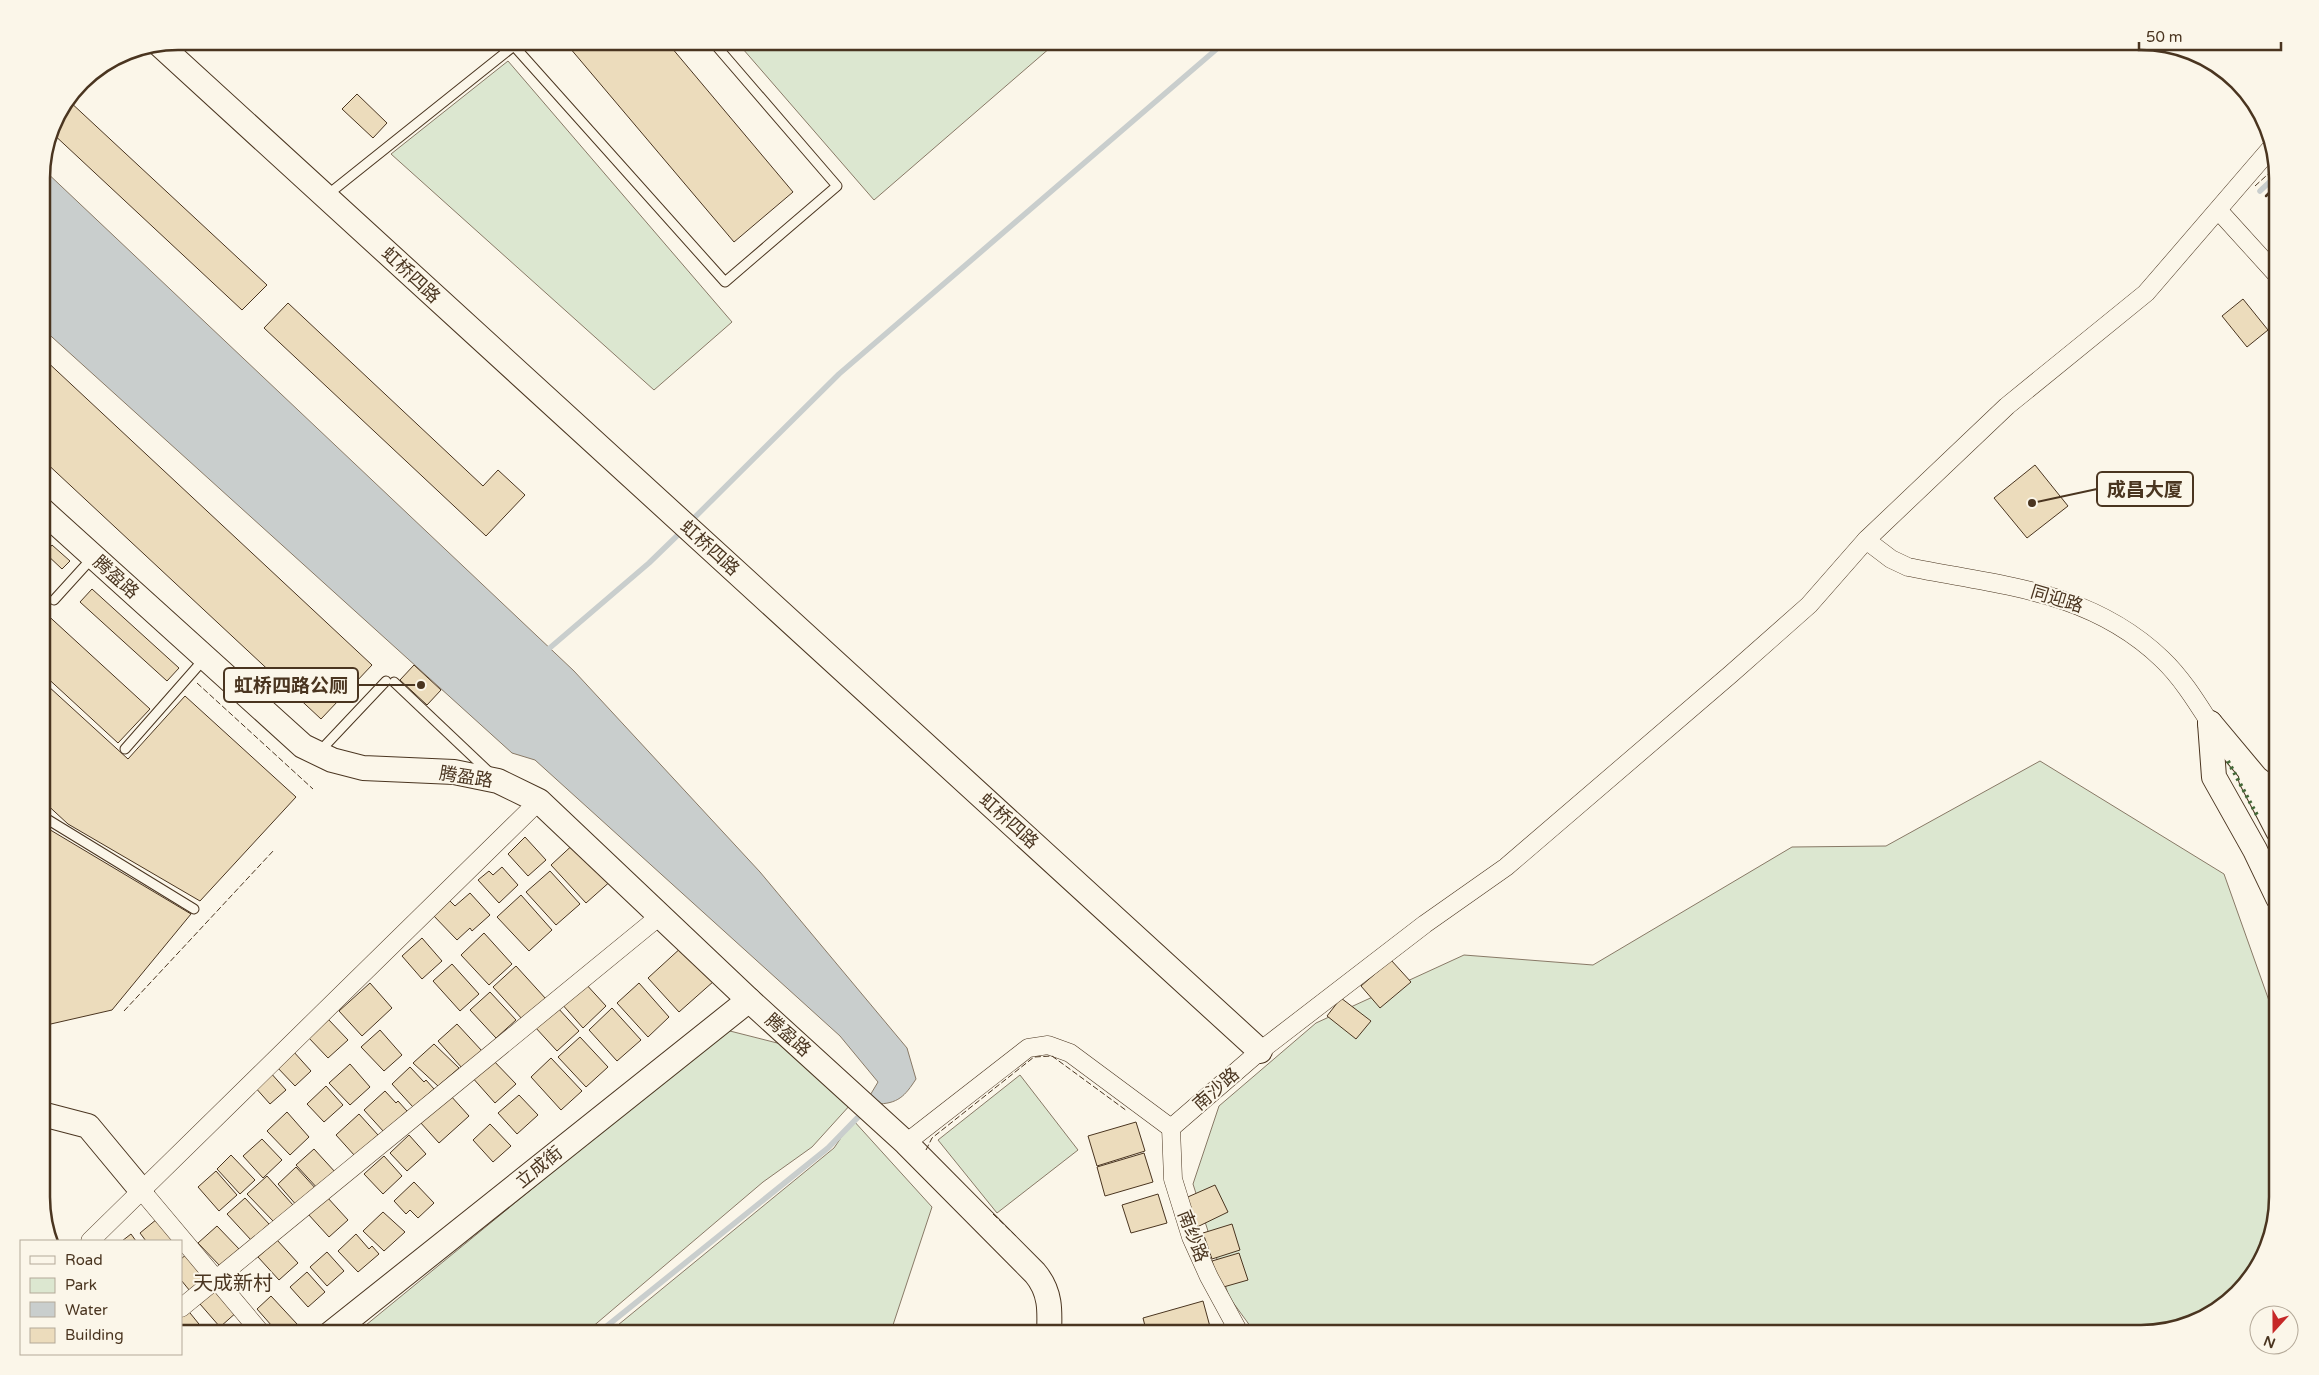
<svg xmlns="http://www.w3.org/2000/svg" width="2319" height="1375" font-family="'Varela Round','Noto Sans SC',sans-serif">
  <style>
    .green { fill: #dce7d0; stroke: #887966 }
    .water { fill: #c9cecd; stroke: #887966 }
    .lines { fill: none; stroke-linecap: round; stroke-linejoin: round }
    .stream { stroke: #c9cecd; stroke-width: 5.5 }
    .building { fill: #ecdcbc; stroke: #4a3520 }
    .lane-casing { stroke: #4a3520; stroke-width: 11 }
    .street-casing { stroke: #4a3520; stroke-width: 19 }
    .secondary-casing { stroke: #4a3520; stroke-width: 26 }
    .lane { stroke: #fbf6e9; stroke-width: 9 }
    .street { stroke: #fbf6e9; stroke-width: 18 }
    .secondary { stroke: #fbf6e9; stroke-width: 24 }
    .hedge { stroke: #436837; stroke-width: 4; stroke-dasharray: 2.5 4; stroke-linecap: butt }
    .fence { stroke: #4a3520; stroke-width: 1; stroke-dasharray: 6 2.5; stroke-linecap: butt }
    .wall { stroke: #4a3520; stroke-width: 2.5 }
    .labels { text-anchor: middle; stroke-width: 4; stroke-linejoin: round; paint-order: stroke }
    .street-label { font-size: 18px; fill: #4a3520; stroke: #fbf6e9 }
    .quarter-label { font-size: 20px; fill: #4a3520; stroke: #fbf6e9 }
    .rim { fill: none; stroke: #4a3520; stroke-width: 2.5 }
    .leader { fill: none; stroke: #4a3520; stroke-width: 2 }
    .callout-dot { fill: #4a3520; stroke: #fbf6e9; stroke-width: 2 }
    .callout { fill: #fbf6e9; stroke: #4a3520; stroke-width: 2 }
    .callout-label { font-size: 19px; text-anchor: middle; font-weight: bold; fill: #4a3520 }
  </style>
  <rect width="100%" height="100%" fill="#fbf6e9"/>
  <g class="green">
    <polygon points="736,41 1058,41 874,200"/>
    <polygon points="508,61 732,322 654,390 391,154"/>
    <polygon points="2040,761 2224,874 2278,1026 2278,1198 2259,1266 2210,1315 2142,1334 1256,1334 1229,1297 1193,1184 1219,1106 1316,1023 1464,955 1593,965 1792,847 1886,846"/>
    <polygon points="726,1030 789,1046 851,1104 812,1147 763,1182 584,1334 355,1334"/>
    <polygon points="1020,1075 1078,1150 997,1213 938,1140"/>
    <polygon points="853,1120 932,1207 890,1334 607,1334 834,1148"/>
  </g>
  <path class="water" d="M 42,168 L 574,671 L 760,872 L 907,1048 L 916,1079 C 905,1096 898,1104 876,1104 L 869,1097 L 878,1082 L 840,1036 L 535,760 L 512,753 L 42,328 Z"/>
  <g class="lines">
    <g class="stream">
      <polyline points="2260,191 2277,175"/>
      <polyline points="690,522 839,374 1226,41"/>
      <polyline points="545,652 649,563 682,531"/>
      <polyline points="597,1334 828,1148 863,1112"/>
    </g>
  </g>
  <g class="building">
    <polygon points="315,41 331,41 321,49"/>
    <polygon points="564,41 666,41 793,192 734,242"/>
    <polygon points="357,94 387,123 373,138 342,109"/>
    <polygon points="68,100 267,285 242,310 50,131 52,125"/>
    <polygon points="2243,299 2268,330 2247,347 2222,316"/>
    <polygon points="288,303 483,486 498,470 525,495 486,536 264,328"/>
    <polygon points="42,357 372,665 321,719 42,459"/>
    <polygon points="2035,465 2068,506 2027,538 1994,498"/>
    <polygon points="52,545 70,561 62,569 45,553"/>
    <polygon points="92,589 179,668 167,681 80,602"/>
    <polygon points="42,610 150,709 118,743 42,673"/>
    <polygon points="414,665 441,690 427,705 400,680"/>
    <polygon points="48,686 128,759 185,696 296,797 200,901 68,824 42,800 42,692"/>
    <polygon points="42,825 191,914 112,1010 42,1026"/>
    <polygon points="525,837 546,860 528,876 508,854"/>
    <polygon points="578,840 613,879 586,903 551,865"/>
    <polygon points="502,867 518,885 499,903 478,880 489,871 493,875"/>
    <polygon points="550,871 580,904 556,925 526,892"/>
    <polygon points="470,893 490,915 472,931 470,928 457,940 432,914 448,899 455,906"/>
    <polygon points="521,895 552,930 529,951 497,917"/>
    <polygon points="484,933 512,964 489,985 461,955"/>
    <polygon points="422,938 442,961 422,979 402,956"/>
    <polygon points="683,946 714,981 679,1012 648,978"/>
    <polygon points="1391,960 1411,982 1380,1008 1361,986"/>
    <polygon points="452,964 479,994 460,1011 433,981"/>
    <polygon points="516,966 546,999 523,1020 493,987"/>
    <polygon points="584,982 606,1006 583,1028 561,1003"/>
    <polygon points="370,983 392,1008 362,1036 339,1011"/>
    <polygon points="639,983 669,1017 648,1037 617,1003"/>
    <polygon points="490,992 516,1020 496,1038 470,1010"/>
    <polygon points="1341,998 1371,1021 1356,1039 1327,1016"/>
    <polygon points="557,1007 579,1031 557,1051 535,1027"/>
    <polygon points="612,1008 641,1040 617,1061 589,1030"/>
    <polygon points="328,1019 348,1040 328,1058 308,1037"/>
    <polygon points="457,1024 482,1051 462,1068 438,1041"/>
    <polygon points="380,1030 402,1055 384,1071 361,1047"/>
    <polygon points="580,1037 608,1067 586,1087 558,1057"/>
    <polygon points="434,1044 459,1068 438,1086 413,1063"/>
    <polygon points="293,1051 311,1071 295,1086 276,1066"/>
    <polygon points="491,1058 516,1084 495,1103 471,1076"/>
    <polygon points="551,1058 582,1091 561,1110 531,1077"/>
    <polygon points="350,1064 370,1087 350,1105 329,1083"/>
    <polygon points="410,1067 424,1082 426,1080 434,1089 413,1107 392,1084"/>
    <polygon points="269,1071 286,1090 270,1104 254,1086"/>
    <polygon points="326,1086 343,1105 324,1122 307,1104"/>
    <polygon points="385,1091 396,1103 398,1101 407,1111 384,1132 364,1110"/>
    <polygon points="450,1095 469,1116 439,1143 420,1122"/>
    <polygon points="519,1095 538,1115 517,1134 498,1113"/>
    <polygon points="287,1112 309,1137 290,1155 267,1131"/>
    <polygon points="359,1114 378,1135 355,1156 336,1135"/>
    <polygon points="1136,1122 1145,1151 1097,1166 1088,1136"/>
    <polygon points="490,1124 511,1146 493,1162 473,1140"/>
    <polygon points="409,1135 426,1154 407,1171 390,1153"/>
    <polygon points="262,1139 282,1160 263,1178 243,1156"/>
    <polygon points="314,1149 336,1173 319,1190 296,1165"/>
    <polygon points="1144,1153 1153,1182 1105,1196 1097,1167"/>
    <polygon points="231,1155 255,1180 240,1194 217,1169"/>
    <polygon points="384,1156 402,1176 383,1194 364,1174"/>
    <polygon points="296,1167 317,1190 298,1207 278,1184"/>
    <polygon points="216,1171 237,1195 219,1211 198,1187"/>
    <polygon points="267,1176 293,1205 274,1222 247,1194"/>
    <polygon points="414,1182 434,1203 418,1218 410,1210 406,1214 394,1201"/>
    <polygon points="1215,1185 1228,1212 1195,1228 1181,1200"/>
    <polygon points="1158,1194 1167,1223 1131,1233 1122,1205"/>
    <polygon points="327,1197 348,1220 329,1237 308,1214"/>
    <polygon points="245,1198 269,1224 251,1240 227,1214"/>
    <polygon points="383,1212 405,1232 384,1251 363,1231"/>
    <polygon points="157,1219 176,1241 146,1241 140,1233"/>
    <polygon points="1232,1224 1240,1250 1212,1259 1203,1233"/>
    <polygon points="217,1226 240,1250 221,1267 198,1243"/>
    <polygon points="131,1234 136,1241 122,1241"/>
    <polygon points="356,1234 369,1249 372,1246 379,1254 358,1272 338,1251"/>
    <polygon points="277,1240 298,1263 279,1280 258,1257"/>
    <polygon points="327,1252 344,1271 327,1286 310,1267"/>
    <polygon points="188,1253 207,1277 190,1291 181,1280 181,1259"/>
    <polygon points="1239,1253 1248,1280 1220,1288 1212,1261"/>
    <polygon points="307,1272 325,1292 308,1307 290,1287"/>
    <polygon points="217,1288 238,1311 220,1327 200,1304"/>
    <polygon points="271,1296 297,1324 286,1334 279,1334 257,1309"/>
    <polygon points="1203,1301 1212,1334 1147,1334 1143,1318"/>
    <polygon points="186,1308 207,1334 181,1334 181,1312"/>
    <polygon points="242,1323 253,1334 230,1334"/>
  </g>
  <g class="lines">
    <defs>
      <g id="lane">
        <polyline points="514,46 725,282 837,186 712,41"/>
        <polyline points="326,196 520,41"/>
        <polyline points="54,600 93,557"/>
        <polyline points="394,682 489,772"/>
        <polyline points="125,749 205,658"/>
        <polyline points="319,752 386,681"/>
        <polyline points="42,816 194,909"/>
      </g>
      <g id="street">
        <polyline points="2219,211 2278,276"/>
        <path d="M 1866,540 L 1891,559 L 1908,567 C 2001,586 2090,590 2162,659 C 2181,677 2196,701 2210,723"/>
        <polyline points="1171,1128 1260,1051 1425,924 1506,867 1731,674 1809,605 1866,540 2007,406 2146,293 2271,148"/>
        <polyline points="1171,1128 1173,1179 1191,1237 1209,1277 1240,1334"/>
        <polyline points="906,1143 1028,1048 1048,1045 1070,1053 1171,1128"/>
        <polyline points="142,1191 262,1334"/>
        <polyline points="90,1241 539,801"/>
        <polyline points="181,1308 661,915"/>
      </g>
      <g id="secondary">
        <polyline points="160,45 1260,1051"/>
        <path d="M 42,510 L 303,746 L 332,760 L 363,768 L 454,772 L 498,781 L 539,801 L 749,1000 L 906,1143 L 1035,1273 C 1051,1292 1050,1311 1049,1334"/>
        <polyline points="2210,723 2214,777 2255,850 2278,898"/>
        <polyline points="2210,723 2256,778 2278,795"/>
        <polyline points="2251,779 2278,831"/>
        <polyline points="42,1114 88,1126 142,1191"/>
        <polyline points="330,1334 749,1000"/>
      </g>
    </defs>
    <use href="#lane" class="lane-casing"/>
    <use href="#street" class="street-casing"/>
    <use href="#secondary" class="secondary-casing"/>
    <use href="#lane" class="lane"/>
    <use href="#street" class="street"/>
    <use href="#secondary" class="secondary"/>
    <polyline class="hedge" points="2228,761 2258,817"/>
    <g class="fence">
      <polyline points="2255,186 2277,166"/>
      <polyline points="42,542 49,549"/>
      <polyline points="197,683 313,789"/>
      <polyline points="124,1011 274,850"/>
      <polyline points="926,1150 932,1138 1034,1057 1052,1056 1127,1111"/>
      <polyline points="993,1214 1016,1236"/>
    </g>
    <polyline class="wall" points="2266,196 2277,185"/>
  </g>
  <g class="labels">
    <g class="street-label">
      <text transform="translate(411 275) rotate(43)" y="6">虹桥四路</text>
      <text transform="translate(710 548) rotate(42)" y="6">虹桥四路</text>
      <text transform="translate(116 577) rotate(42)" y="6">腾盈路</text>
      <text transform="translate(2057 599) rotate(17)" y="6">同迎路</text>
      <text transform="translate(466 777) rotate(9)" y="6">腾盈路</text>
      <text transform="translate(1009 821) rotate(42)" y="6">虹桥四路</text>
      <text transform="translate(788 1035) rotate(42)" y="6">腾盈路</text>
      <text transform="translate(1216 1089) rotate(-41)" y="6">南沙路</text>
      <text transform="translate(539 1167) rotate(-39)" y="6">立成街</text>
      <text transform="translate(1193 1236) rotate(69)" y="6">南纱路</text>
    </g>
    <g class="quarter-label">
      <text x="233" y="1290">天成新村</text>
    </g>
  </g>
  <path d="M0 0H2319V1375H0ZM178 50H2141A128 128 0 0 1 2269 178V1197A128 128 0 0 1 2141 1325H178A128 128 0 0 1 50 1197V178A128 128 0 0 1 178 50Z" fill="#fbf6e9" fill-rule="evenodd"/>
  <path class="rim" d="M178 50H2141A128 128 0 0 1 2269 178V1197A128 128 0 0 1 2141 1325H178A128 128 0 0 1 50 1197V178A128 128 0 0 1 178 50Z"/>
  <path class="leader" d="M2032 503L2097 489M421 685L358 685"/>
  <g class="callout-dot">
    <circle cx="2032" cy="503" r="5"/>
    <circle cx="421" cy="685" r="5"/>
  </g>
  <g class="callout">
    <rect x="2097" y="472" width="96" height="34" rx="5"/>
    <rect x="224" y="668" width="134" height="34" rx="5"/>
  </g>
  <g class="callout-label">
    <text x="2145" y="496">成昌大厦</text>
    <text x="291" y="692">虹桥四路公厕</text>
  </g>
  <rect x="20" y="1240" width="162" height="115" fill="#fbf6e9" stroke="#b4a999"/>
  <rect x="30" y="1256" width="25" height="8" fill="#fbf6e9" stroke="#b4a999"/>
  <text x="65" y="1265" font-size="15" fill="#4a3520">Road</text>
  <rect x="30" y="1278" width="25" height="15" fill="#dce7d0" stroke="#b4a999"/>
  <text x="65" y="1290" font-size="15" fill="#4a3520">Park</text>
  <rect x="30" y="1302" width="25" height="15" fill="#c9cecd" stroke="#b4a999"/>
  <text x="65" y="1315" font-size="15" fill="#4a3520">Water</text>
  <rect x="30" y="1328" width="25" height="15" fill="#ecdcbc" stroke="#b4a999"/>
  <text x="65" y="1340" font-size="15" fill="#4a3520">Building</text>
  <g transform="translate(2274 1330) rotate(201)"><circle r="24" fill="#fbf6e9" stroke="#b4a999"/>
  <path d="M0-4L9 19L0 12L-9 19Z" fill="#c62828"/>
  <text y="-8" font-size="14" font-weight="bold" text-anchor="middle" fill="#4a3520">N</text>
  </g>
  <path d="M2139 42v8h142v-8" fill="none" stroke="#4a3520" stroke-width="2.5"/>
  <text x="2146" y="42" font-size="15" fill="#4a3520" stroke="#fbf6e9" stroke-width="4" paint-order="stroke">50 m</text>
</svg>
